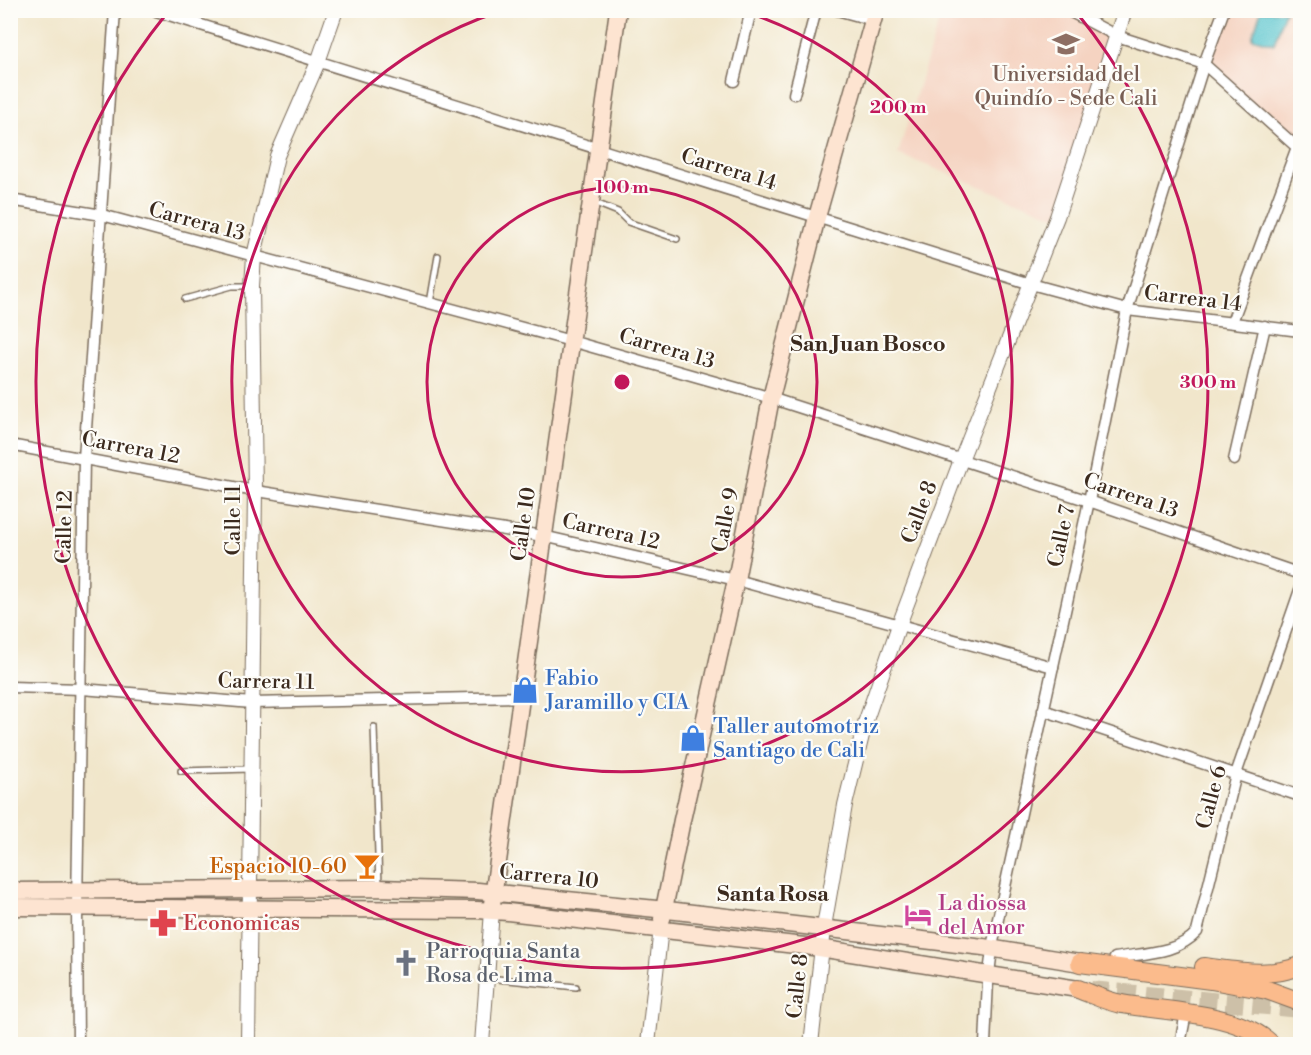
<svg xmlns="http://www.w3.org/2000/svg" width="1311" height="1055" font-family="'Libre Bodoni',serif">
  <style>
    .built { fill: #f5d3c1 }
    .water { fill: #58c5ce; stroke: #4a7876; stroke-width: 1.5 }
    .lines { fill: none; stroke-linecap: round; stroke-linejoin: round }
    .primary-tunnel { stroke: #cdc0a8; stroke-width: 18; stroke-dasharray: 18 9; stroke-linecap: butt }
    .service-casing { stroke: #7b6c5b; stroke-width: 8 }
    .minor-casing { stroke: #7b6c5b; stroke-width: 13 }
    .tertiary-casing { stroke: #7b6c5b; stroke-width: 16 }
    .secondary-casing { stroke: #7b6c5b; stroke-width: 19 }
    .primary-casing { stroke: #7b6c5b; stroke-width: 20 }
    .service { stroke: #fff; stroke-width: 5 }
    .minor { stroke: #fff; stroke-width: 10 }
    .tertiary { stroke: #fff; stroke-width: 14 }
    .secondary { stroke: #fde4d1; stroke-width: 16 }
    .primary { stroke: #fbbb8c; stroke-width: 18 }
    .ring { fill: none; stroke: #c2185b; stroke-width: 3 }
    .labels { text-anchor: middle; stroke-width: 4.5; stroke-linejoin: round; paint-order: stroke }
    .education-label { font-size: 21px; fill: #785e54; stroke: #fdfcf7 }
    .street-label { font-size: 21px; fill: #3b2a1e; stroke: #fdfcf7 }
    .shop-label { font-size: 21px; fill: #366cbe; stroke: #fdfcf7; text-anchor: start }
    .food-label { font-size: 21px; fill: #c56008; stroke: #fdfcf7; text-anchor: end }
    .hotel-label { font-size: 21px; fill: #b23c85; stroke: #fdfcf7; text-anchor: start }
    .health-label { font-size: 21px; fill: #be3a42; stroke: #fdfcf7; text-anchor: start }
    .worship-label { font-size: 21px; fill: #5b616d; stroke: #fdfcf7; text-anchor: start }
    .neighbourhood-label { font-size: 22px; font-weight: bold; fill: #3b2a1e; stroke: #fdfcf7 }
    .centre { fill: #c2185b; stroke: #fdfcf7; stroke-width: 3 }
    .ring-label { font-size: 18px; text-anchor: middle; font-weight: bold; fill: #c2185b; stroke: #fdfcf7; stroke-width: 4.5; stroke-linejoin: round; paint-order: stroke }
  </style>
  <rect width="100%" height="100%" fill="#fdfcf7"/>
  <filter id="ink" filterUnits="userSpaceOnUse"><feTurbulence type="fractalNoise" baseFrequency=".0167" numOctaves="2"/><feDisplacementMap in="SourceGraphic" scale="12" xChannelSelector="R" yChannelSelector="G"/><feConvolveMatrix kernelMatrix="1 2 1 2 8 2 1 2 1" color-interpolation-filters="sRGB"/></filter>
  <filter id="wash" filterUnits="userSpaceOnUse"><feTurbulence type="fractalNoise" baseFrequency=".008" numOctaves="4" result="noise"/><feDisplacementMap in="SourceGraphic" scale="24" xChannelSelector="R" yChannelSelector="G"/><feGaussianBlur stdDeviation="1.35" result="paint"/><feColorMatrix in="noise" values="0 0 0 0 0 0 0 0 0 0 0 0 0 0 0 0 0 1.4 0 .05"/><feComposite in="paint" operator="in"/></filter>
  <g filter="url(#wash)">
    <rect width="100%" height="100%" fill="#f1e6cb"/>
    <g class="built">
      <polygon points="942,11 1067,11 1117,36 1057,217 898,154"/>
      <polygon points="1224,11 1300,11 1300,150 1204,64"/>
    </g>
    <polygon class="water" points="1261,11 1285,11 1274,44 1252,38"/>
  </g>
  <g filter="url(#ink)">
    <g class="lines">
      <polyline class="primary-tunnel" points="1091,990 1300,1009"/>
      <defs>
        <g id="service">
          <polyline points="593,202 618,212 628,222 677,239"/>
          <polyline points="185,299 232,286 250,286"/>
          <polyline points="430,303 438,256"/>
          <polyline points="374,727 379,886"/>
          <polyline points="181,771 250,769"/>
          <polyline points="488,978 576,987"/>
        </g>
        <g id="minor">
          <polyline points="153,10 1031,284 1127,310 1300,331"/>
          <polyline points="837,10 873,20"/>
          <polyline points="1067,10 1117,36 1204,64 1300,150"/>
          <polyline points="734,81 751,10"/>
          <polyline points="794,94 816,10"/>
          <polyline points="10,200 102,215 571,341 758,394 1089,501 1300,574"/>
          <polyline points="1232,322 1297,147"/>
          <polyline points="10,445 244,489 543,536 736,580 1053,667"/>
          <polyline points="1234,460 1265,326"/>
          <polyline points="10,687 82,689 252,703 521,697"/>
          <polyline points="1043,710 1300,796"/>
          <path d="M 1115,958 C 1143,953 1177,954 1197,932 L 1236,774 L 1300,590"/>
          <polyline points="78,1044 77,908 84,458 115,10"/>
          <polyline points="985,1044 988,981 993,942 1089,501 1127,310 1204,64 1224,10"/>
          <polyline points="1180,1044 1186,1013"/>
        </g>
        <g id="tertiary">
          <polyline points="248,1044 255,490 252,286 254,256 277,156 318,62 336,10"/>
          <polyline points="482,1044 492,911"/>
          <polyline points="648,1044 661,928"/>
          <polyline points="811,1044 825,921 845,805 865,723 899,625 961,460 1057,217 1125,10"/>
        </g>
        <g id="secondary">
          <polyline points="10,891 379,888 478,891 676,911 983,947 1080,963"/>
          <polyline points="492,904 618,10"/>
          <polyline points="10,907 477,910 508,912 813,947 1078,989"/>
          <polyline points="662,919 682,820 736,580 771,398 817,217 876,10"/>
        </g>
        <g id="primary">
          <polyline points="1080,963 1211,980 1267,990 1300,1002"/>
          <path d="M 1204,967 C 1236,971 1270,978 1300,966"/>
          <path d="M 1078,989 C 1092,994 1107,1002 1122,1004 C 1166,1012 1238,1012 1271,1044"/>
        </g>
      </defs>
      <use href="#service" class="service-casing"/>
      <use href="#minor" class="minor-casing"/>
      <use href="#tertiary" class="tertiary-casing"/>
      <use href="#secondary" class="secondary-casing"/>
      <use href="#primary" class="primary-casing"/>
      <use href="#service" class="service"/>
      <use href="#minor" class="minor"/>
      <use href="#tertiary" class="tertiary"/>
      <use href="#secondary" class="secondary"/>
      <use href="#primary" class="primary"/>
    </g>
  </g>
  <g class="ring">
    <circle cx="622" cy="382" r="195"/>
    <path d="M743 11A390 390 0 1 1 501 11"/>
    <path d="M1077 13A586 586 0 1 1 167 13"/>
  </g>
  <defs>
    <symbol id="university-bare" viewBox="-9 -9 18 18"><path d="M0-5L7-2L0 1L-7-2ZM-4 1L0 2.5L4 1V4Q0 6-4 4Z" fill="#8d6e63" stroke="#fdfcf7" stroke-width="2.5" paint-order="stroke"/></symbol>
    <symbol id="shop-bare" viewBox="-9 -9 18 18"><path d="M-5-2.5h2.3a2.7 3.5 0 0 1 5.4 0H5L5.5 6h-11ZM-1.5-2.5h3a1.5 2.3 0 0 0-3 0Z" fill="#3f7fe0" stroke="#fdfcf7" stroke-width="2.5" paint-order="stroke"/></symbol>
    <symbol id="bar-bare" viewBox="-9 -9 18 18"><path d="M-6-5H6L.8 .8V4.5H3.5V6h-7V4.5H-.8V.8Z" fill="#e8710a" stroke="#fdfcf7" stroke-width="2.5" paint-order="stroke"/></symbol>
    <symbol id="hotel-bare" viewBox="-9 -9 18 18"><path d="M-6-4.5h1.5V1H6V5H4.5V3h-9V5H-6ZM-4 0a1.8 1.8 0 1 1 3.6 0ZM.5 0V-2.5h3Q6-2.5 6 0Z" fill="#d1479c" stroke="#fdfcf7" stroke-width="2.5" paint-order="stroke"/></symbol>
    <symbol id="pharmacy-bare" viewBox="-9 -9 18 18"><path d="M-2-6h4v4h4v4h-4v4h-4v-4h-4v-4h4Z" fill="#e0444e" stroke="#fdfcf7" stroke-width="2.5" paint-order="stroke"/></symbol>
    <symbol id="church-bare" viewBox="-9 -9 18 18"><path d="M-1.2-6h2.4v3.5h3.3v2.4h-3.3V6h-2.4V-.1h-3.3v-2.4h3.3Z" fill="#6b7280" stroke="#fdfcf7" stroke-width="2.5" paint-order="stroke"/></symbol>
  </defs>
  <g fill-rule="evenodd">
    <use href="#university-bare" x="1047" y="25" width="38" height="38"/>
    <use href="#shop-bare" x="506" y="671" width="38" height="38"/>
    <use href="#shop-bare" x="674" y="719" width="38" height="38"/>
    <use href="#bar-bare" x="348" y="847" width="38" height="38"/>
    <use href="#hotel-bare" x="899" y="896" width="38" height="38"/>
    <use href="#pharmacy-bare" x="144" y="904" width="38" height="38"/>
    <use href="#church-bare" x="387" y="944" width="38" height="38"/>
  </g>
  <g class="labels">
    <g class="education-label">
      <text x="1066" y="81">Universidad del<tspan x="1066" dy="24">Quindío - Sede Cali</tspan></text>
    </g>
    <g class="street-label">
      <text transform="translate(729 169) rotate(17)" y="7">Carrera 14</text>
      <text transform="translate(197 221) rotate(15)" y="7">Carrera 13</text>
      <text transform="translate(1193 298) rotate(7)" y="7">Carrera 14</text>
      <text transform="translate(667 348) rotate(16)" y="7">Carrera 13</text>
      <text transform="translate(131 447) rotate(11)" y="7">Carrera 12</text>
      <text transform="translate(1131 495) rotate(19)" y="7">Carrera 13</text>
      <text transform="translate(919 512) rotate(-69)" y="7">Calle 8</text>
      <text transform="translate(233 520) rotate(-90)" y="7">Calle 11</text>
      <text transform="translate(725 520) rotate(-79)" y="7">Calle 9</text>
      <text transform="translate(523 524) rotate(-82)" y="7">Calle 10</text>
      <text transform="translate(64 527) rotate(-89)" y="7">Calle 12</text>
      <text transform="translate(611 531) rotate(13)" y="7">Carrera 12</text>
      <text transform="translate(1061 536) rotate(-78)" y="7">Calle 7</text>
      <text transform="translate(266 681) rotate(1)" y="7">Carrera 11</text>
      <text transform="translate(1211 797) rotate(-75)" y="7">Calle 6</text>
      <text transform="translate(549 876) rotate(6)" y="7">Carrera 10</text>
      <text transform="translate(797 986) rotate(-84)" y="7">Calle 8</text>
    </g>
    <g class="shop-label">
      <text x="545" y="685">Fabio<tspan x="545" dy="24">Jaramillo y CIA</tspan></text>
      <text x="713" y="733">Taller automotriz<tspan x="713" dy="24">Santiago de Cali</tspan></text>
    </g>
    <g class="food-label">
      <text x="347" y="873">Espacio 10-60</text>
    </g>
    <g class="hotel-label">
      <text x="938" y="910">La diossa<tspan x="938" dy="24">del Amor</tspan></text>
    </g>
    <g class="health-label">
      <text x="183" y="930">Economicas</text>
    </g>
    <g class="worship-label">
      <text x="426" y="958">Parroquia Santa<tspan x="426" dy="24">Rosa de Lima</tspan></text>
    </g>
    <g class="neighbourhood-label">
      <text x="868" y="351">San Juan Bosco</text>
      <text x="773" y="901">Santa Rosa</text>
    </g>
  </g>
  <circle cx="622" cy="382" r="9" class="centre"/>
  <g class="ring-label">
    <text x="898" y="113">200 m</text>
    <text x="622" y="193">100 m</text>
    <text x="1208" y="388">300 m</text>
  </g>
  <rect width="1311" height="1055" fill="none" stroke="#fdfcf7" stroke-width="36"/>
</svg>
